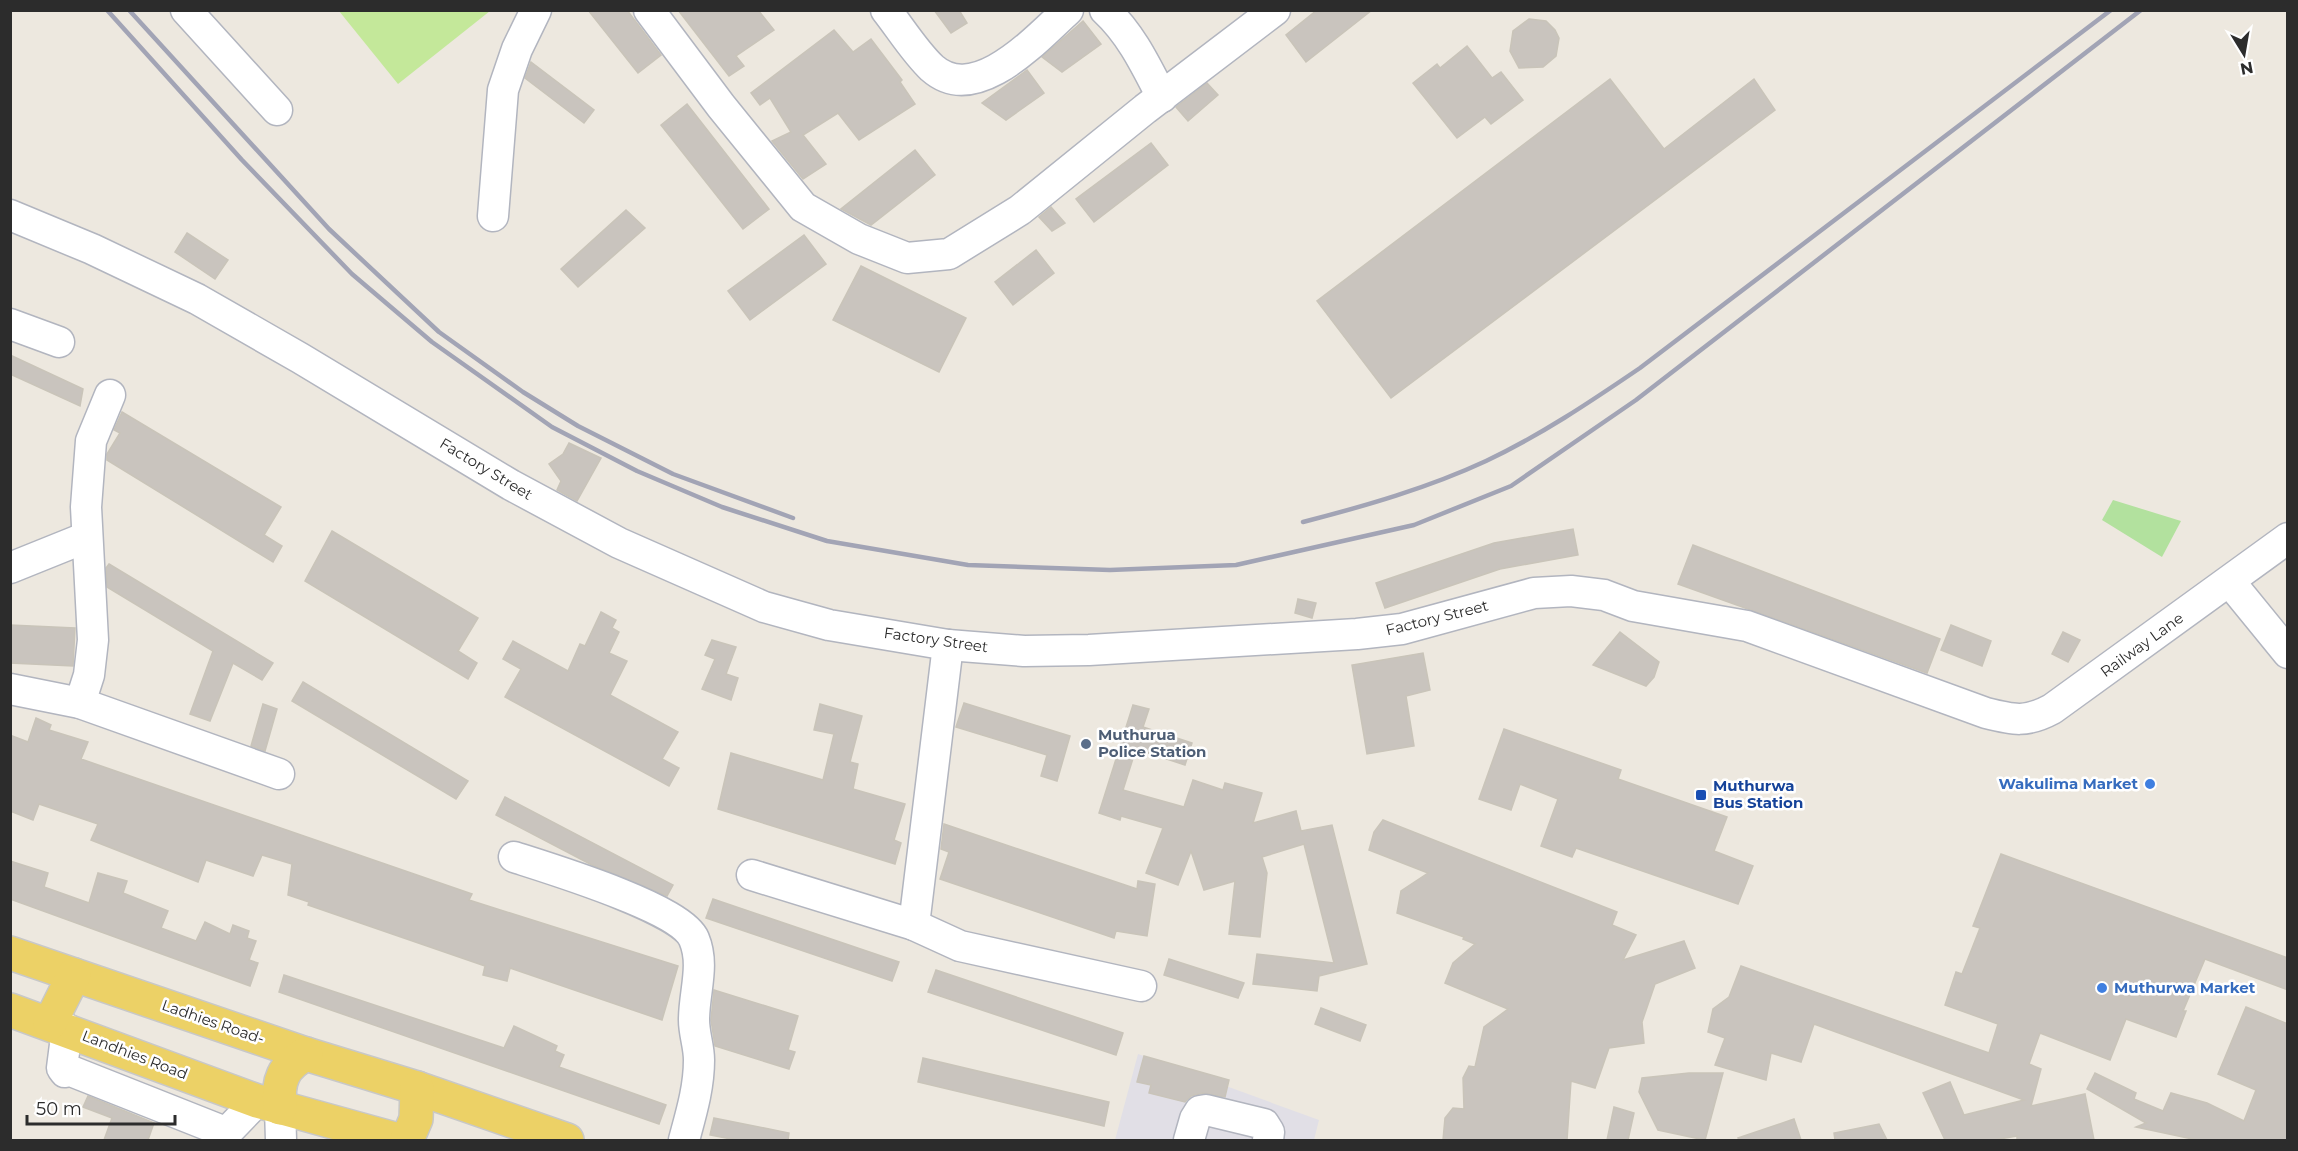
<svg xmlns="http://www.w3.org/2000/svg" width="2298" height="1151" font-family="Montserrat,sans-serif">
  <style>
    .industrial { fill: #e1dfe6 }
    .green { fill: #b2e19e }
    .pitch { fill: #c4e89a }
    .building { fill: #c9c4be; stroke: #c9c4b9; stroke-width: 1.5 }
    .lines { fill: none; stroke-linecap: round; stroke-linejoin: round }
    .minor-casing { stroke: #b2b5bf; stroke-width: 33 }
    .major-casing { stroke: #c8c8c8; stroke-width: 36 }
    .minor { stroke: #fff; stroke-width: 30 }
    .major { stroke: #ecd166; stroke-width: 33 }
    .rail { stroke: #a2a4b5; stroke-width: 4.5 }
    .service-dot { fill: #5c6f8a; stroke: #fff; stroke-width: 2 }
    .shop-dot { fill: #3f7fe0; stroke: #fff; stroke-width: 2 }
    .transit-dot { fill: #1a4fb4; stroke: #fff; stroke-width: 2 }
    .labels { text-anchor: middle; stroke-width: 5; stroke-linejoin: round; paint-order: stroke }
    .street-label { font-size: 15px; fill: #2c2c2c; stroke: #fff }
    .service-label { font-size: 15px; font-weight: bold; fill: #4e5e75; stroke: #fff; text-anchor: start }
    .shop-label { font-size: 15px; font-weight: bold; fill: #366cbe; stroke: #fff; text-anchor: end }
    .transit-label { font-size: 15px; font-weight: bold; fill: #164399; stroke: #fff; text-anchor: start }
  </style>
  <rect width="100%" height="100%" fill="#ede8df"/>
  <polygon class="industrial" points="1138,1054 1319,1120 1314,1140 1115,1140"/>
  <polygon class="green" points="2113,500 2181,521 2162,557 2102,520"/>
  <polygon class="pitch" points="339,11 490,11 398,84"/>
  <g class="building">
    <polygon points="588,10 627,10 661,55 638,73"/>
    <polygon points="678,10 758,10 774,30 736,56 744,66 729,76"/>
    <polygon points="934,10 959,10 967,23 951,33"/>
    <polygon points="1317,10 1372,10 1306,62 1286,35"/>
    <polygon points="1529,19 1546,21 1555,30 1559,38 1556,56 1543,67 1519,68 1510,51 1513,31"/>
    <polygon points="1083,21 1101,44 1062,72 1042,57"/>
    <polygon points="834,30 853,52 871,39 902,80 900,82 915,104 859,140 838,113 803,135 826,164 803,179 772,141 791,132 770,98 760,105 751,93"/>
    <polygon points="1467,46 1492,78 1501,72 1523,100 1491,124 1485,117 1457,138 1413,83 1437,64 1440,68"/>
    <polygon points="531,62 594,110 584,123 525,78"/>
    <polygon points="1027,70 1044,93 1006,120 982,103"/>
    <polygon points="1610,79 1664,149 1754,79 1775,110 1391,398 1317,301"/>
    <polygon points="1207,83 1218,95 1188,121 1176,107"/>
    <polygon points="687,104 769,209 743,229 661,125"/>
    <polygon points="1151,143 1168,165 1094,222 1076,199"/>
    <polygon points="915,150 935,175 871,225 841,209"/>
    <polygon points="1051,207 1065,223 1052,231 1039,217"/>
    <polygon points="626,210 645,228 578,287 561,269"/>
    <polygon points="187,233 228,260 215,279 175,252"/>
    <polygon points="804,235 826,264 750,320 728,291"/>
    <polygon points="1036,250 1054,273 1013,305 995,282"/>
    <polygon points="861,266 966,318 939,372 833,320"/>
    <polygon points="10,355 83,389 80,406 10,374"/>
    <polygon points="122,412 281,507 264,535 282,546 273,562 107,460 107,454 120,433 114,430"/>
    <polygon points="569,443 601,458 577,501 557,490 561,481 549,464 563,454"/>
    <polygon points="1573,529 1578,555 1500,569 1385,608 1376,583 1494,543"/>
    <polygon points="332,531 478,618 458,651 477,663 468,679 305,581"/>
    <polygon points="1693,545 1940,639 1927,673 1678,584"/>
    <polygon points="109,564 273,663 262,680 233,663 210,721 190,714 213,651 107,587 106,568"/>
    <polygon points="1298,599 1316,603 1312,618 1295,613"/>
    <polygon points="601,612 616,620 612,628 619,632 609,653 627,661 610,695 678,732 662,759 679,768 669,786 505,697 521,669 503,659 513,641 568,671 580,644 585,646"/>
    <polygon points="10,625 75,628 73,666 10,663"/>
    <polygon points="1951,625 1991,641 1982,666 1941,650"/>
    <polygon points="1620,632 1659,662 1654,677 1646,686 1593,665"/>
    <polygon points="2063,632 2080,640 2068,662 2052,654"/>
    <polygon points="712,640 736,647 726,674 738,678 731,700 702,689 715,659 705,655"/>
    <polygon points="1423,653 1430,690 1406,696 1414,746 1367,754 1352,665"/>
    <polygon points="303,682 468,781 456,799 292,701"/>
    <polygon points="964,703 1070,736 1057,781 1041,776 1047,755 956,727"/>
    <polygon points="263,704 277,709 265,751 251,746"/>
    <polygon points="820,704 862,716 850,762 858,764 853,789 905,804 894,840 901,843 895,864 718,809 731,753 823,780 834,734 814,730"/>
    <polygon points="1133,705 1149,709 1143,727 1192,743 1185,765 1136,749 1123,790 1184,807 1193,780 1223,790 1225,783 1262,793 1253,823 1296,811 1301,831 1332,825 1367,964 1319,976 1317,991 1253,984 1257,954 1334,963 1304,844 1262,857 1267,873 1260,937 1229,934 1235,881 1204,890 1191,851 1178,885 1146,873 1163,828 1121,816 1120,820 1099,813"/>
    <polygon points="36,718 51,725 49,730 88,742 81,759 472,894 469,900 678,966 662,1020 510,968 507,981 483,975 485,966 308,905 309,902 288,895 292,864 262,855 253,876 206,860 198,882 91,840 98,824 39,804 33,820 10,811 10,735 28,742"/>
    <polygon points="1504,729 1621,770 1618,779 1727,817 1714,851 1753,866 1738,904 1576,848 1572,857 1541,846 1558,799 1520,784 1511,810 1479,799"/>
    <polygon points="505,797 673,885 667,896 592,865 496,815"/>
    <polygon points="1383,820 1617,912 1612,925 1636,935 1623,960 1684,941 1695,968 1655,984 1642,1022 1644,1043 1609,1048 1595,1088 1571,1081 1567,1140 1443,1140 1445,1118 1453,1108 1464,1109 1463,1078 1469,1066 1475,1067 1484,1027 1508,1009 1445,983 1453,963 1475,944 1463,939 1464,937 1397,913 1401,891 1428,873 1369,850 1374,832"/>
    <polygon points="944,824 1137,889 1138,881 1155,884 1147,936 1116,931 1114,938 940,879 949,852 941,849"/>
    <polygon points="2001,854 2288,958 2288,990 2205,959 2183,1011 2186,1011 2176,1037 2126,1019 2110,1060 2040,1033 2029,1064 2041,1069 2031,1106 2085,1094 2094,1140 2017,1140 2017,1136 1994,1140 1945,1140 1923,1093 1950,1082 1964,1115 2024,1100 1814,1024 1801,1062 1771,1053 1766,1080 1715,1065 1725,1038 1708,1032 1713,1009 1729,997 1741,966 1989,1053 1998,1024 1945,1005 1956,972 1962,974 1980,928 1973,926"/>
    <polygon points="10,861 48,873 44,887 89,903 98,873 127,881 123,893 168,911 161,928 196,941 205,922 230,934 233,925 249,931 247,938 256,941 249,960 258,963 250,986 10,899"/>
    <polygon points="713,899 899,962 892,981 706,918"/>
    <polygon points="1169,959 1244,983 1238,998 1164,975"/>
    <polygon points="936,970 1123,1033 1116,1055 928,992"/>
    <polygon points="284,975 504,1048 514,1026 557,1046 555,1051 564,1055 559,1067 666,1105 659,1124 279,992"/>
    <polygon points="714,990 798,1016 788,1050 795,1052 789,1069 715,1046 711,1020"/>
    <polygon points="2246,1007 2288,1024 2288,1140 2197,1140 2136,1127 2146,1123 2087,1089 2095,1073 2136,1093 2134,1099 2163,1111 2171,1093 2207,1103 2244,1121 2256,1090 2218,1074"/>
    <polygon points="1321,1008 1366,1025 1360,1041 1315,1024"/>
    <polygon points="1144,1056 1229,1080 1225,1097 1203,1093 1191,1096 1185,1102 1149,1093 1151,1085 1137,1082"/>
    <polygon points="923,1058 1109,1102 1104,1126 918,1082"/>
    <polygon points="1689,1073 1723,1073 1705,1140 1658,1130 1639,1092 1642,1078"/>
    <polygon points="88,1096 154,1123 148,1140 104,1140 112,1118 83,1107"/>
    <polygon points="1614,1107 1634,1113 1628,1140 1607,1140"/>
    <polygon points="714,1118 789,1133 788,1140 736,1140 710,1135"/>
    <polygon points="1794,1119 1801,1140 1739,1140 1738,1138"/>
    <polygon points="1879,1124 1887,1140 1835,1140 1834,1133"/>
  </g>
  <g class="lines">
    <defs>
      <g id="minor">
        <polyline points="186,10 277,110"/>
        <polyline points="649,10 721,106 803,207 859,239 907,258 949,254 1020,210 1145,109 1275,10"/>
        <path d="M 886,10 C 901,29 915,52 932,68 C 976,107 1037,38 1068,10"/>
        <path d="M 1105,10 C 1131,34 1146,66 1162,97"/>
        <path d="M 10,215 L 92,249 L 197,299 L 300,358 L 511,485 L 619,543 L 764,607 L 829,625 L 948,645 L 1024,651 L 1089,650 L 1357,634 L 1402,629 L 1534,593 L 1571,591 L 1604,595 L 1633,606 L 1747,626 L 1986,713 C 2014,720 2026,723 2052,709 L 2288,538"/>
        <polyline points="493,216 503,90 517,49 536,10"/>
        <polyline points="10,324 59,342"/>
        <polyline points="10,568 87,537"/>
        <polyline points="2230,582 2288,653"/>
        <polyline points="10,689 80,703 279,774"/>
        <polyline points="80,703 89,675 93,640 86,507 91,441 110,395"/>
        <path d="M 514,857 C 548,868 681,908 694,939 C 705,965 694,992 694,1020 C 694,1034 699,1046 699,1060 C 699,1088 691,1114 684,1140"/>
        <polyline points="752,875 914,925 948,645"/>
        <polyline points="914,925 960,946 1141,986"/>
        <polyline points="67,1029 62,1068 65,1072 71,1071 220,1130 229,1130 257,1101"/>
        <polyline points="280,1108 281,1140"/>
        <polyline points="1189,1140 1195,1119 1200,1111 1206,1110 1264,1124 1269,1132 1268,1140"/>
      </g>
      <g id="major">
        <polyline points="10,953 306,1054 417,1088 567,1140"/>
        <polyline points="10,1010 257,1101 398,1140"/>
        <polyline points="50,1023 74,975"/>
        <path d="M 280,1108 C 277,1081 283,1066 306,1054"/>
        <polyline points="407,1140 416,1119 417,1088"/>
      </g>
    </defs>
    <use href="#minor" class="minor-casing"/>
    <use href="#major" class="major-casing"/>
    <use href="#minor" class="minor"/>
    <use href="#major" class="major"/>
    <g class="rail">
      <polyline points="107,10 242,160 352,274 432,342 552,427 637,471 722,507 827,541 968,565 1110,570 1236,565 1414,525 1511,486 1636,400 2141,10"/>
      <polyline points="129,10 329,229 439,332 523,392 578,426 673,474 793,518"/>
      <path d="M 1303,522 C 1365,506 1428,488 1486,461 C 1541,435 1590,402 1640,368 L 2111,10"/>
    </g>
  </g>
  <circle class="service-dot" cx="1086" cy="744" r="6"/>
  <g class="shop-dot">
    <circle cx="2150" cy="784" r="6"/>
    <circle cx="2102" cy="988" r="6"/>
  </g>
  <rect class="transit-dot" x="1695" y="789" width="12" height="12" rx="3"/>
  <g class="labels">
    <g class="street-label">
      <text transform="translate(486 469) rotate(31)" y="5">Factory Street</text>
      <text transform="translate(1437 618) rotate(-14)" y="5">Factory Street</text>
      <text transform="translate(936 640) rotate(8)" y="5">Factory Street</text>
      <text transform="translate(2142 645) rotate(-36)" y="5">Railway Lane</text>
      <text transform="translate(213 1022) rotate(19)" y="5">Ladhies Road-</text>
      <text transform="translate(135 1055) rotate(21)" y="5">Landhies Road</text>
    </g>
    <g class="service-label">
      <text x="1098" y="740">Muthurua<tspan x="1098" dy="17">Police Station</tspan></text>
    </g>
    <g class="shop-label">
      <text x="2138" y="789">Wakulima Market</text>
      <text x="2114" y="993" text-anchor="start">Muthurwa Market</text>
    </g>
    <g class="transit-label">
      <text x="1713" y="791">Muthurwa<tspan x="1713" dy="17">Bus Station</tspan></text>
    </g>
  </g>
  <rect width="2298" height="1151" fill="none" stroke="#2c2c2c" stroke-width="24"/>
  <g transform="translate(2244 54) rotate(169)" stroke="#ffffff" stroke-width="4.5" paint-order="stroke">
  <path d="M0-4.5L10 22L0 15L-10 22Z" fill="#2c2c2c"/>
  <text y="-9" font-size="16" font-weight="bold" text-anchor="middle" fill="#2c2c2c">N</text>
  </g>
  <path d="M27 1115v9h148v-9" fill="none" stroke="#2c2c2c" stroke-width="3"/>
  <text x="36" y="1115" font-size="18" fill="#2c2c2c" stroke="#ffffff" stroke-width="4.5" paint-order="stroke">50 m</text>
</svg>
